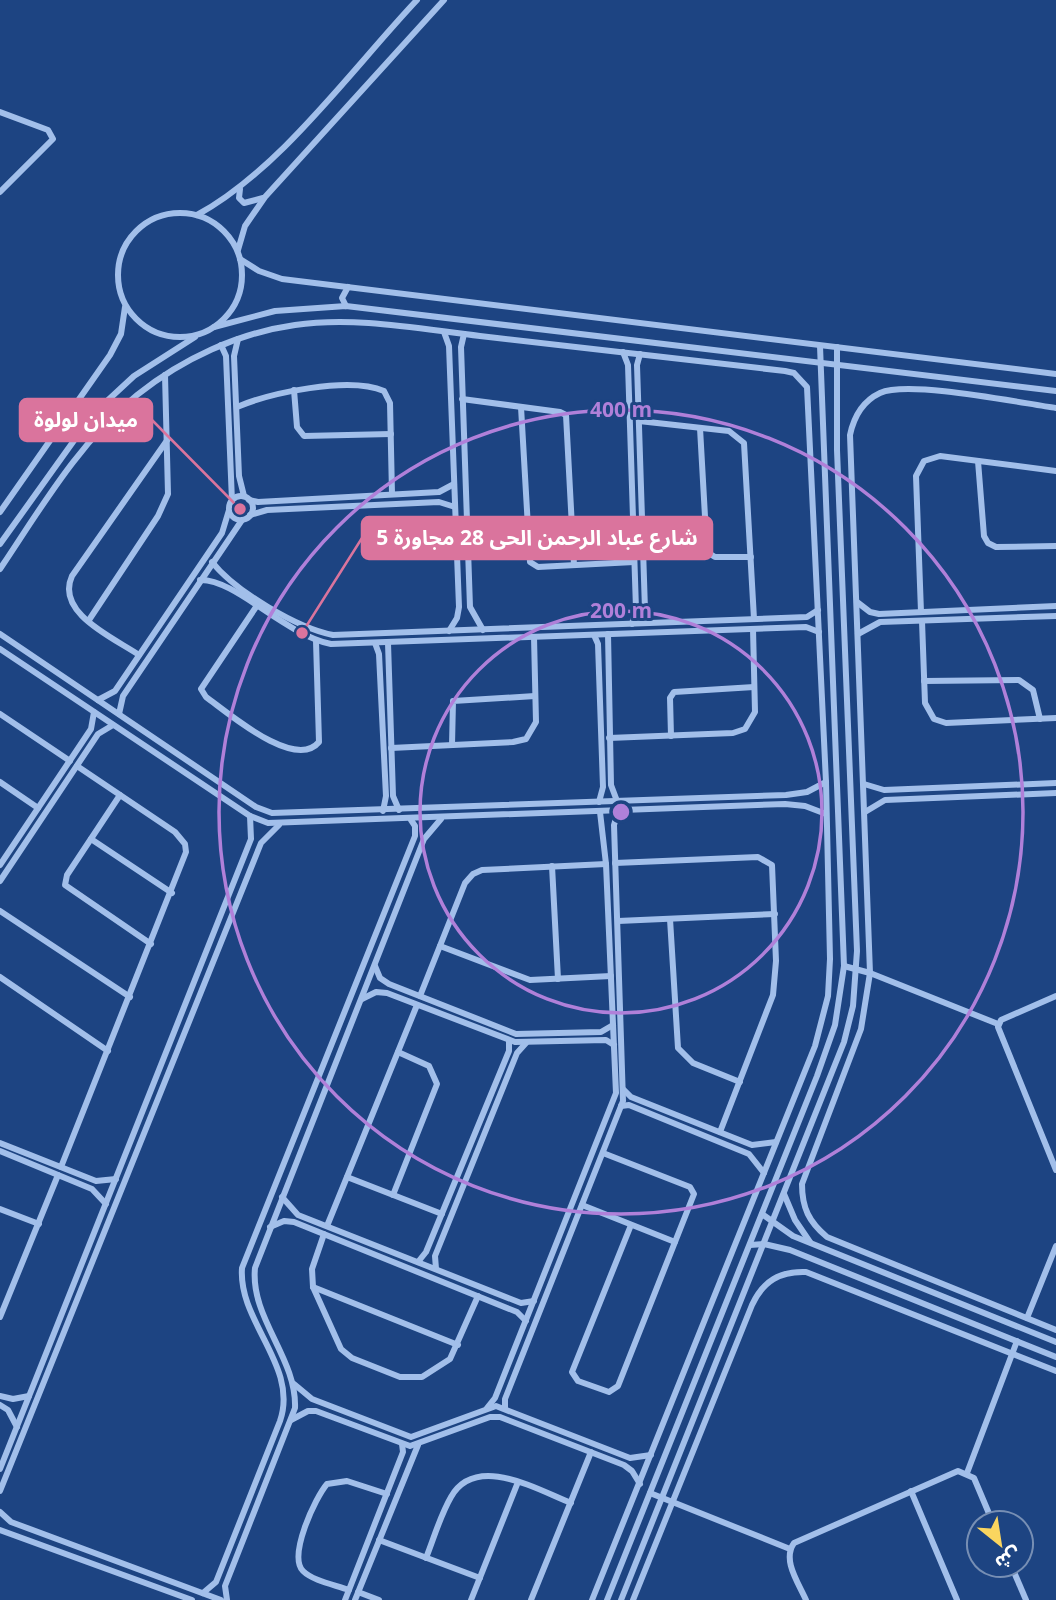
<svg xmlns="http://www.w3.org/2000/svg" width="1056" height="1600" font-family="'Open Sans','Noto Sans Arabic',sans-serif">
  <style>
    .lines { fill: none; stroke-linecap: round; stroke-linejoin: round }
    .minor { stroke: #a2bfea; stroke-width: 6 }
    .ring { fill: none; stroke: #b080d9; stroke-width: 3.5 }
    .centre { fill: #b080d9; stroke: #1d4482; stroke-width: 3.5 }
    .ring-label { font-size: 21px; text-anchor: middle; font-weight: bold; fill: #b080d9; stroke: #1d4482; stroke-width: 6; stroke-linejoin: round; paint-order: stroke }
    .leader { fill: none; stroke: #da749d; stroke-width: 2.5 }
    .callout-dot { fill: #da749d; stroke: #1d4482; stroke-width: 2.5 }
    .callout { fill: #da749d; stroke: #da749d; stroke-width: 2.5 }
    .callout-label { font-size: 21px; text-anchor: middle; font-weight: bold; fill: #fff }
  </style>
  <rect width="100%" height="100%" fill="#1d4482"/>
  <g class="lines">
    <g class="minor">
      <polyline points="0,112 48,130 53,139 0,192"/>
      <polyline points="240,189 239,198 244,203 263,198"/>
      <circle cx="180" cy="275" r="62"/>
      <path d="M 197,215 C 280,170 351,70 417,0"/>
      <polyline points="238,250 245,226 265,197 444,0"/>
      <polyline points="240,259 259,271 282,279 1056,374"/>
      <polyline points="346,306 342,298 348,287"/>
      <polyline points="214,327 275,311 346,306 1056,391"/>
      <polyline points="444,332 449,346 459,607 457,618 449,631"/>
      <polyline points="464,334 461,347 470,607 483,630"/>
      <polyline points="238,339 234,356 239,476 244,496"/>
      <polyline points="221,345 226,356 232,501"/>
      <polyline points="623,352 628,365 636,609 632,624"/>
      <polyline points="640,354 637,365 645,610 649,623"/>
      <polyline points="294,390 297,427 304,436 391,434"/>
      <polyline points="462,399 560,412 566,415 574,565"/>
      <path d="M 237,407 C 270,393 349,376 384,391 L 390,403 L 392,494"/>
      <polyline points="521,407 530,562 538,567 634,562"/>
      <path d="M 1056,408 C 1020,403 909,380 880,393 C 863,401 854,416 850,435 L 870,973 L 861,1029 L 802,1184 C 802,1208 809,1222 827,1237 L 1056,1330"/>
      <polyline points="639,421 729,431 744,443 754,619"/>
      <polyline points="700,428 707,552 715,557 751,557"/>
      <polyline points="978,461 984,536 988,543 996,547 1056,546"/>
      <circle cx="241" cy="508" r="12"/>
      <polyline points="249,500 258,502 439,492 454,484"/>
      <polyline points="0,512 110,355 121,334 125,307"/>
      <polyline points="250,515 267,510 439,502 455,507"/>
      <polyline points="0,544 93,414 134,376 195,337"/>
      <path d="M 212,562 C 235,591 297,628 333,635 L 807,617 L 818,610"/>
      <path d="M 0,569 C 41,508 79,442 137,395 C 182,359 238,333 295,325 C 355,316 420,329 480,336 C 582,348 683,359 785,371 L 794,373 L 807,387 L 826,782 L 830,959 L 828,996 L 815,1046 L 592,1600"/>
      <path d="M 200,580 C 236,579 283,634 331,644 L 806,627 L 819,632"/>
      <polyline points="857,602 870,612 879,614 1056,606"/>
      <path d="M 256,607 L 201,689 L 206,697 C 227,712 295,771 319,742 L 316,641"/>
      <polyline points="921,612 916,476 924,461 940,456 1056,471"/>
      <polyline points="89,620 158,516 168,494 165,375"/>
      <polyline points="922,621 925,703 934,719 946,723 1056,718"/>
      <polyline points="0,634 256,807 272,813 786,795 807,792 826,782"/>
      <polyline points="608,634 611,785 617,801"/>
      <polyline points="858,634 880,622 1056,616"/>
      <polyline points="594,635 598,644 603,787 599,802"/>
      <polyline points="375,643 379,654 386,796 383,811"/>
      <polyline points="388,643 393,796 399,810"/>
      <polyline points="0,649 250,816 268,823 785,804 805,806 826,814"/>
      <path d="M 139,655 C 114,638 55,613 72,576 L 168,439"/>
      <polyline points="924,681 1019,680 1033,690 1040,719"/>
      <polyline points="98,700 115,691 222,533 229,510"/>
      <polyline points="0,714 70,761"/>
      <polyline points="119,714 123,696 242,520"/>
      <polyline points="671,736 670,698 674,692 754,687"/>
      <polyline points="609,738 733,733 745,729 755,712 753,629"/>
      <polyline points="452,745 453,701 535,696"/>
      <polyline points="391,748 513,742 526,739 536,722 534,637"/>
      <polyline points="0,782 38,808"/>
      <polyline points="864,784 884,790 1056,783"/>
      <polyline points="120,795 67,875 65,885 151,944"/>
      <polyline points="865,812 885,800 1056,793"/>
      <polyline points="91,839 172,893"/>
      <polyline points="615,863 758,857 772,865 776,961 773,995 720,1132"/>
      <polyline points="0,865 91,729 94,712"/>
      <polyline points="552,866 558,979"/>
      <polyline points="0,881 98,734 113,725"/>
      <polyline points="0,911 130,997"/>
      <polyline points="670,919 678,1048 693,1063 740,1082"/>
      <polyline points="618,921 775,914"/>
      <polyline points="440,946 530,980 611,976"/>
      <polyline points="375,966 380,978 389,984 516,1034 601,1032 613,1025"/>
      <polyline points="844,966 870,973 998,1024"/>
      <polyline points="0,977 108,1051"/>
      <polyline points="420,996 465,883 473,874 482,870 606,864"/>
      <polyline points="1056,996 1001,1020 998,1027 1056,1170"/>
      <polyline points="362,999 376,992 387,993 515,1042 606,1040 614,1045"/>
      <polyline points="624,1090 631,1097 752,1145 776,1142"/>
      <polyline points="621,1106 629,1105 749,1154 764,1173"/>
      <polyline points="0,1143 96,1181 116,1179"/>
      <polyline points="0,1151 92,1189 106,1204"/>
      <polyline points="603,1153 690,1187 694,1194 618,1386 609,1392 578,1381 572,1372 631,1225"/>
      <polyline points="61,1167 186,852 185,844 175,832 77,766"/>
      <polyline points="347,1177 442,1214"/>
      <polyline points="784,1194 795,1220 810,1242"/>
      <polyline points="393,1195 437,1084 429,1066 398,1052"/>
      <polyline points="282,1197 298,1215 521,1303 534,1301"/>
      <polyline points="582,1205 675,1242"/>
      <polyline points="0,1209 39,1224"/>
      <polyline points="762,1214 793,1236 1056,1342"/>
      <polyline points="327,1226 417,1005"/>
      <polyline points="270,1227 284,1221 294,1222 517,1312 526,1321"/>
      <polyline points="324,1234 312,1269 313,1287 341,1349 352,1358 400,1377 422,1377 450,1359 478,1296"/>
      <polyline points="750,1245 764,1244 790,1250 1056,1357"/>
      <polyline points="418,1262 426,1252 509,1051 509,1041"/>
      <polyline points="436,1269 435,1256 517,1053 526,1043"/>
      <polyline points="313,1287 458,1345"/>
      <polyline points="0,1317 58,1175"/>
      <polyline points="1027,1318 1056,1246"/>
      <polyline points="294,1384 312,1399 411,1437 496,1406 630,1458 651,1455"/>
      <polyline points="0,1396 13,1399 29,1396"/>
      <polyline points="0,1405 8,1410 17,1427"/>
      <polyline points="487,1408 495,1398 616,1093 606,864 600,812"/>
      <polyline points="505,1408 505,1399 623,1101 614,825 618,811"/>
      <polyline points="291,1420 308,1411 316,1411 410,1446 490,1417 500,1417 624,1465 632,1471 640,1484"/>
      <polyline points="0,1469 251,839 250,816"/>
      <polyline points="967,1473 1017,1341"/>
      <polyline points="0,1491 261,843 279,825"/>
      <polyline points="911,1491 957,1600"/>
      <polyline points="650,1493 790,1549"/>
      <polyline points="0,1512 11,1522 221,1600"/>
      <polyline points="0,1530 192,1600"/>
      <polyline points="379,1540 480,1578"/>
      <path d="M 426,1558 C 434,1538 440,1516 451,1497 C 476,1453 538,1490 571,1503"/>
      <polyline points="1011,1565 1026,1600"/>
      <path d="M 349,1590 C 336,1585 313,1581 303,1571 C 288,1556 315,1498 327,1484 L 347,1481 L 387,1494"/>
      <polyline points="358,1592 379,1600"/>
      <path d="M 203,1593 L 216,1582 L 280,1421 C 299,1366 238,1322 242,1268 L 415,836 L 415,826 L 411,820"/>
      <path d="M 227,1600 L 225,1586 L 295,1408 C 297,1358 250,1318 255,1268 L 424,839 L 441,819"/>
      <polyline points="345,1600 403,1452 402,1444"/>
      <polyline points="355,1600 418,1445"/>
      <polyline points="471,1600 518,1482"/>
      <polyline points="531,1600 591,1452"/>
      <polyline points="607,1600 817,1076 835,1025 844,966 820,346"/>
      <polyline points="621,1600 844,1042 853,1006 857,951 837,450 837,347"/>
      <path d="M 633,1600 L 752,1305 C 763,1281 780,1271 806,1272 L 1056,1371"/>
      <path d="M 806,1600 C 798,1582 782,1560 794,1543 L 958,1471 L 974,1478 L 993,1523"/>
    </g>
  </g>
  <g class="ring">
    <circle cx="621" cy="812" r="201"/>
    <circle cx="621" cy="812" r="402"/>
  </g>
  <circle cx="621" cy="812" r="10" class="centre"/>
  <g class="ring-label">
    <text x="621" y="417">400 m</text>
    <text x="621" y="618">200 m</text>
  </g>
  <path class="leader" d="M240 509L152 420M302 633L362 538"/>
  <g class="callout-dot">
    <circle cx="240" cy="509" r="7"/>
    <circle cx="302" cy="633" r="7"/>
  </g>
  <g class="callout">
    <rect x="20" y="399" width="132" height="42" rx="7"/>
    <rect x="362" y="517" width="350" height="42" rx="7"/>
  </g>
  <g class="callout-label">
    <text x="86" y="427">ميدان لولوة</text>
    <text x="537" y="545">شارع عباد الرحمن الحى 28 مجاورة 5</text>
  </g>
  <g transform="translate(1000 1544) rotate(150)"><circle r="33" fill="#1d4482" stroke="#778fb4" stroke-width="2"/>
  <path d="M0-5L12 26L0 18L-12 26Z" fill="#fad55f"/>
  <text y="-10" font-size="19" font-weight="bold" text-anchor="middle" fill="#ffffff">ش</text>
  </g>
</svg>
